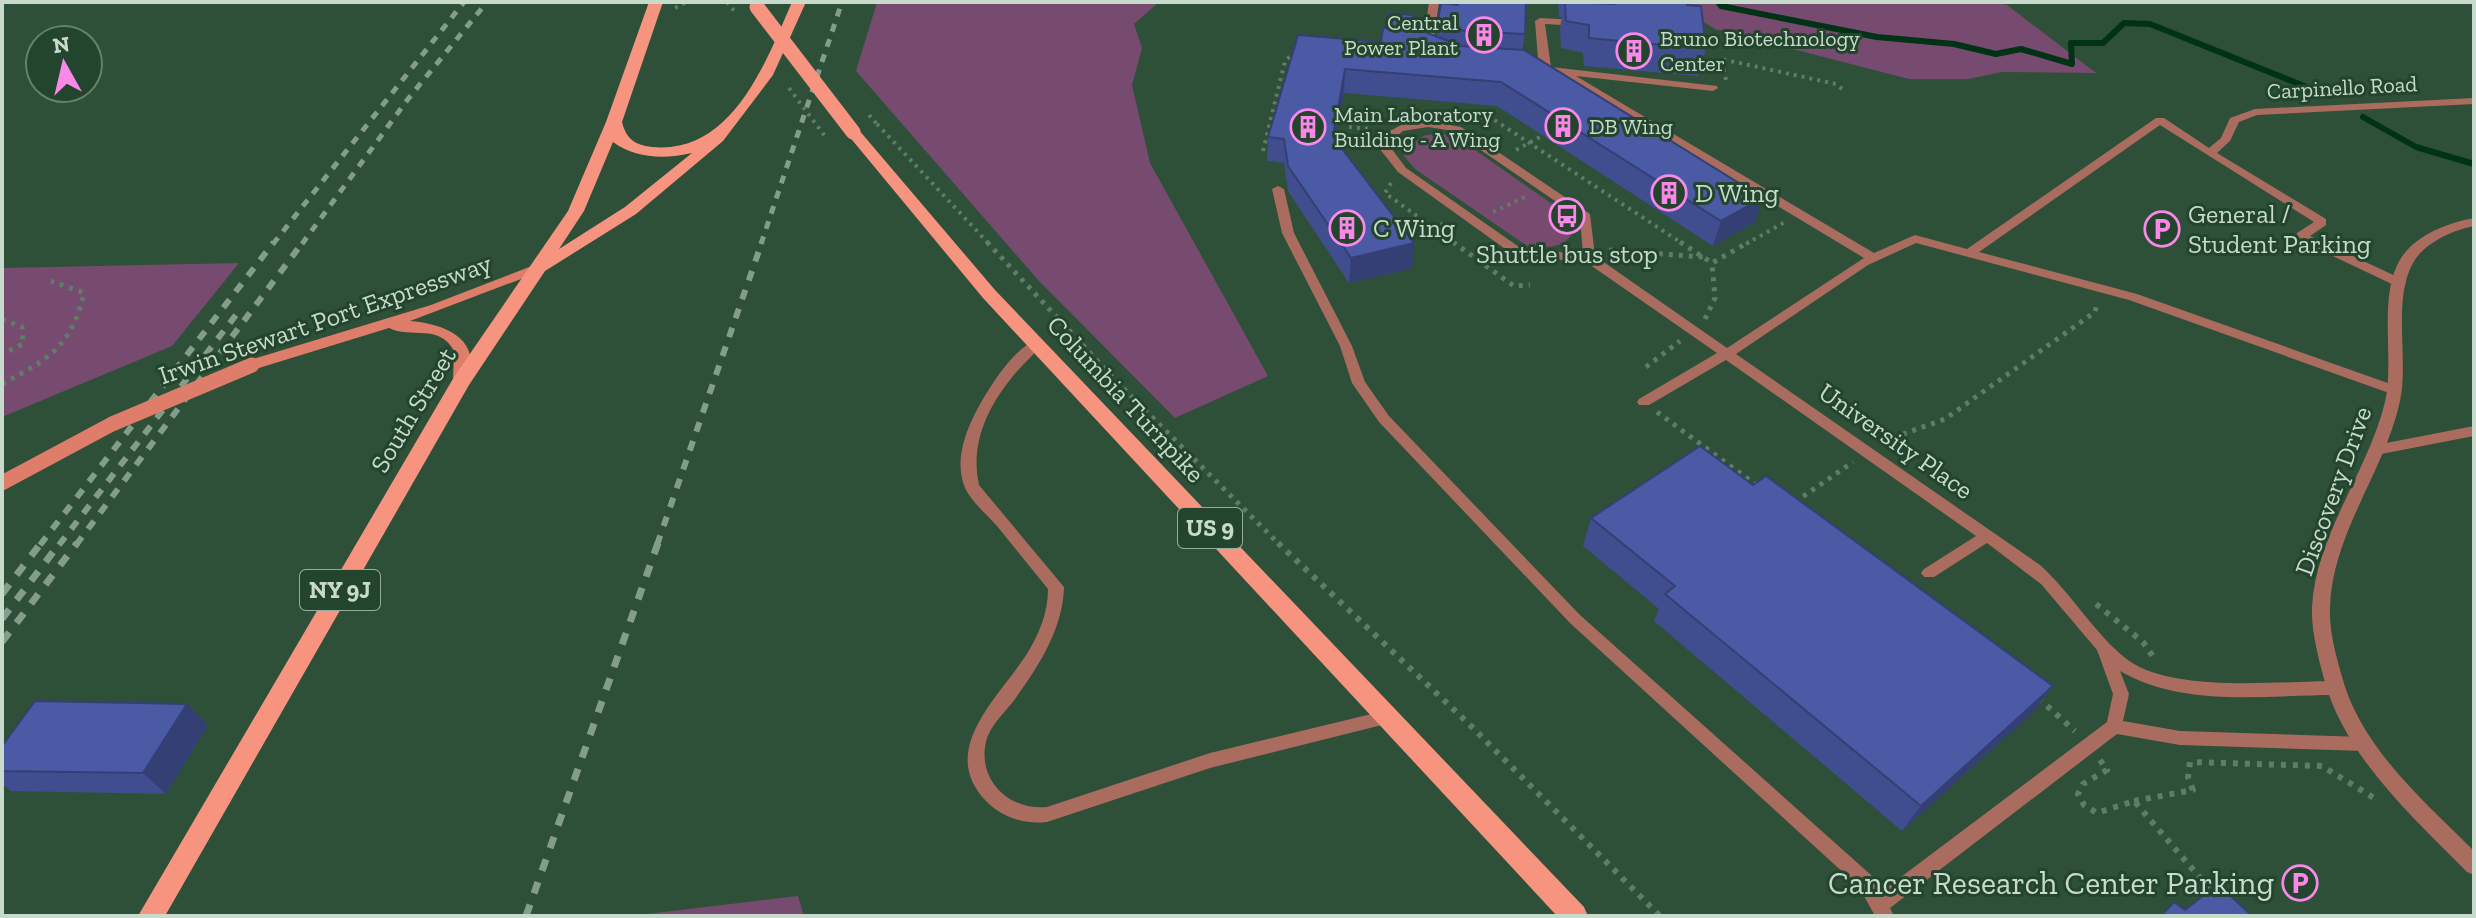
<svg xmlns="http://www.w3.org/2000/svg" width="2476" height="918" font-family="'Zilla Slab',serif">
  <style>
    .green { fill: #764b6f }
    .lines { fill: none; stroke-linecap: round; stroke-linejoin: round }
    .stream { stroke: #003216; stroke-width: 6 }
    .path-far2 { stroke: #5f7c67; stroke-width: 4; stroke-dasharray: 3 5; stroke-linecap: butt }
    .path-far1 { stroke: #5f7c67; stroke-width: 5; stroke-dasharray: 4 6; stroke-linecap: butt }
    .path { stroke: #5f7c67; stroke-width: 6; stroke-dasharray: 5 7; stroke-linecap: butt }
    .lane { fill: #a96c5f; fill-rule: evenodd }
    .street { fill: #a96c5f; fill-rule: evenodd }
    .secondary { fill: #dd7d6a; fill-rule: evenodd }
    .primary { fill: #f79480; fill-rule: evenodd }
    .rail-far2 { stroke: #849d8a; stroke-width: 5; stroke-dasharray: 8 8; stroke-linecap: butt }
    .rail-far1 { stroke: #849d8a; stroke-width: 6; stroke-dasharray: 10 10; stroke-linecap: butt }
    .rail { stroke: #849d8a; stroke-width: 7; stroke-dasharray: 12 12; stroke-linecap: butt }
    .path-bridge { stroke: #5f7c67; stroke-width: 4; stroke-dasharray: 3 5; stroke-linecap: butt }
    .secondary-bridge { stroke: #dd7d6a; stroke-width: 15 }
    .primary-bridge { stroke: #f79480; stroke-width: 15 }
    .wall { fill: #404d8e }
    .shaded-wall { fill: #343f74 }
    .building { fill: #4a5aa5; stroke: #343f74; stroke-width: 2 }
    .labels { text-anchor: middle; stroke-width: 6; stroke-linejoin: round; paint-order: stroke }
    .far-poi-label { font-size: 22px; fill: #c7dacb; stroke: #23452d; text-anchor: start }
    .far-street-label { font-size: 22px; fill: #c7dacb; stroke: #23452d }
    .shield { fill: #23452d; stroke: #96ad9c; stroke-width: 2 }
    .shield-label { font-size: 24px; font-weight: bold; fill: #c7dacb }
    .poi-label { font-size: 26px; fill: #c7dacb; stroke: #23452d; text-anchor: start }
    .street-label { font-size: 26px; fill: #c7dacb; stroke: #23452d }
    .near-poi-label { font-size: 32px; fill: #c7dacb; stroke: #23452d; text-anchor: end }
  </style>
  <rect width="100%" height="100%" fill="#2e5038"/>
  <g class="green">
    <polygon points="877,2 1159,2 1134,24 1142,48 1132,85 1150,163 1268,376 1175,418 1039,281 856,71"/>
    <polygon points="1671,2 1994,2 2007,5 2096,73 2002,72 1968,79 1909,79 1715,29"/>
    <path d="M 1443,134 L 1458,138 L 1572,218 L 1576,225 C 1568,249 1550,248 1527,246 L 1415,169 L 1404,156 L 1405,145 L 1426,135 Z"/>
    <polygon points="239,263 172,346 2,417 2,268"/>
    <polygon points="798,896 804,916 630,916"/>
  </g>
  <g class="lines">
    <g class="stream">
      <polyline points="1718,2 1721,6 1877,37 1954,44 1996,54 2021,49 2072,64 2071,43 2103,43 2124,23 2150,24 2329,96"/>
      <polyline points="2363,117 2416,147 2474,164"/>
    </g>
    <g class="path-far2">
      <polyline points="727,2 735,12"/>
      <polyline points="675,8 686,2"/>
      <polyline points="1726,80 1721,59 1836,84 1846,92"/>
      <polyline points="1471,117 1493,119 1683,244"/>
      <polyline points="877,124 989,244"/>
      <polyline points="1349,127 1370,129"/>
      <polyline points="1516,150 1540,137"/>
      <polyline points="1263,151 1285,61 1298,49"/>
      <polyline points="1391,183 1385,193 1456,244"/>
      <polyline points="1493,212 1527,196"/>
      <polyline points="1420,235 1437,230 1446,220"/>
      <polyline points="1746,244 1785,222"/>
    </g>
    <g class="path-far1">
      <polyline points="987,242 1116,381 1280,545"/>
      <polyline points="1453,242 1514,286 1530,285"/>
      <polyline points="1680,242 1712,263"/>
      <polyline points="1609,250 1703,257"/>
      <polyline points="2,319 22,327 23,344 2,354"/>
      <polyline points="1705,319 1715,298 1712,263 1749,242"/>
      <polyline points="1646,367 1680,341"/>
      <path d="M 2,384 C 49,359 71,347 84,293 L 51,281"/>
      <polyline points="1657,412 1759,487"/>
      <polyline points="1884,441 1945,419 2095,312 2097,303"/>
      <polyline points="1795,502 1853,462"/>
    </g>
    <g class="path">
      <polyline points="1278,543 1468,723 1660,916"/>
      <polyline points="2096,604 2143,642 2154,658"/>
      <polyline points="2038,698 2075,731"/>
      <polyline points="2100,760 2107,770 2083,784 2078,794 2084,805 2097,813 2134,801 2214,894"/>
      <polyline points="2134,801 2193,790 2188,777 2190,762 2322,766 2379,801"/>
    </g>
    <g class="lane">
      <polygon points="1429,2 1439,2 1432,51 1427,54 1422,51"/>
      <path d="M 1540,18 L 1579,20 L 1584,23 L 1579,26 L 1545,24 L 1551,67 L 1717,86 L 1718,88 L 1713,91 L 1576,76 L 1874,253 L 1915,235 L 1967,249 L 2156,118 L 2164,118 L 2209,148 L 2221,138 L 2230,118 L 2255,109 L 2474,98 L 2474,104 L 2257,115 L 2239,122 L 2230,141 L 2217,153 L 2326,219 L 2326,225 L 2310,236 L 2404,280 L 2406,283 L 2404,286 L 2396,286 L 2297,239 L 2297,233 L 2314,222 L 2160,125 L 1979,252 L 2137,294 L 2399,387 L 2401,390 L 2399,393 L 2389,393 L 2129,300 L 1916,243 L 1868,265 L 1736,354 L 2040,565 C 2071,593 2092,630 2124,657 C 2167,694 2280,681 2336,681 L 2342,683 L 2344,688 L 2342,693 L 2336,695 C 2266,695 2183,708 2120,671 L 2129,694 L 2123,721 L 2180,731 L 2364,737 L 2370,739 L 2372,744 L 2370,749 L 2364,751 L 2180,745 L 2117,734 L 1890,908 L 1894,916 L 1875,916 L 1859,887 L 1570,623 L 1379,422 L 1352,383 L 1340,346 L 1282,233 L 1272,189 L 1278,186 L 1284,189 L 1294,233 L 1352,346 L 1365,382 L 1389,416 L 1580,615 L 1871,875 L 1881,892 L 2107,722 L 2113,694 L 2097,650 L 2041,584 L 1987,543 L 1934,577 L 1924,577 L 1921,573 L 1924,569 L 1976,536 L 1726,360 L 1649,405 L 1639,405 L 1637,402 L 1639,399 L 1717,353 L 1586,262 L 1515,256 L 1398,172 L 1379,148 L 1380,142 L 1388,132 L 1405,123 L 1428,121 L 1461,127 L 1590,214 L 1595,256 L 1727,348 L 1864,258 L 1563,77 L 1562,74 L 1539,71 L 1535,21 ZM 1428,127 L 1453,131 L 1580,218 L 1583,254 L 1522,249 L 1406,168 L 1391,148 L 1390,142 L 1403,131 Z"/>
      <path d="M 1036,340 L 1042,344 C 1034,355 1022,365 1013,376 C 987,408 970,444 979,485 L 1064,587 C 1063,630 1037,669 1012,703 C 1003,714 992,724 987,738 C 975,778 1008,811 1047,807 L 1210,753 L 1388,710 L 1394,712 L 1396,717 L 1394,722 L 1210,768 L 1047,822 C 1025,825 1001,817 986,801 C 936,749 1001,696 1028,652 C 1040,632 1048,612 1048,589 C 1031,568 1014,547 997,526 C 987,515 971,501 965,488 C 952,457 970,420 986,394 C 997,376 1016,348 1036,340 Z"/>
      <polygon points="2474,426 2474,436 2376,455 2369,450 2376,445"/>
    </g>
    <path class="street" d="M 2474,218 L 2474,226 C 2453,230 2424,243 2413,263 C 2392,300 2409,360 2400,401 C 2385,471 2332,534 2330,607 C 2329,629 2335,652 2341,673 C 2359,746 2423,800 2474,851 L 2474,875 L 2467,872 C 2412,816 2345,757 2324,679 C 2318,656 2311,630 2312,607 C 2316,534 2368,472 2385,402 C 2395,358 2377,296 2401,258 C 2417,234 2448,223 2474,218 Z"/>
    <path class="secondary" d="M 537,264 L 542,265 L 544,268 L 542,271 L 410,321 C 448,324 485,341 466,386 L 456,386 L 453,382 L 454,351 C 440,323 410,339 389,328 L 252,370 L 245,365 L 247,361 L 431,305 Z"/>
    <g class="primary">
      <path d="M 649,2 L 663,2 L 622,122 C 626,138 634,145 652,147 C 732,155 766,62 792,2 L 806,2 L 773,75 L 723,141 L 636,214 L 545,271 L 469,385 L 165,916 L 138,916 L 454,377 L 568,211 L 606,122 ZM 613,142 C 636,159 665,159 692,153 L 625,207 L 559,249 L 584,211 Z"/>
      <polygon points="853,127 858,129 995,290 1584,907 1588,916 1557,916 983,298 848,135 848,129"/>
    </g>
    <g class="rail-far2">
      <polyline points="273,244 464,2"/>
      <polyline points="302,244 408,99 487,2"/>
      <polyline points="761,244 842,2"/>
    </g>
    <g class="rail-far1">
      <polyline points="40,545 274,242"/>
      <polyline points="59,545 236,315"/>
      <polyline points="76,545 303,242"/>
      <polyline points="657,545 762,242"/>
    </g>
    <g class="rail">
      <polyline points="2,594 41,543"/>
      <polyline points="2,619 60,543"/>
      <polyline points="2,642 77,543"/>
      <polyline points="526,916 658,543"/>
    </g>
    <g class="path-bridge">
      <polyline points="789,88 827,139"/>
      <polyline points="869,115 877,124"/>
    </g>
    <polyline class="secondary-bridge" points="2,483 112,424 252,365"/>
    <polyline class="primary-bridge" points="757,7 853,132"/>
  </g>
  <g class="wall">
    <polygon points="1558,2 1687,5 1706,49 1698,76 1584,66 1583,53 1561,48 1560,28 1562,17 1559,17"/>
    <polygon points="1441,3 1457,5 1525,34 1522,50 1755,222 1713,246 1497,106 1344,93 1336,140 1412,268 1349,283 1288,191 1284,163 1267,161 1268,137 1298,35 1381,42 1412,21 1422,32 1437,37"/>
    <polygon points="1753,485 2053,686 2032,713 1902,831 1654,621 1659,609 1583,546 1591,518"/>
    <polygon points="187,704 208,725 166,794 11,791 2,784 2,746"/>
  </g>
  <g class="shaded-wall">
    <polygon points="1345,69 1344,93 1332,162 1333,137"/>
    <polygon points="1763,198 1755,222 1713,246 1721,221"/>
    <polygon points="1414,243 1412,268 1349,283 1351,258"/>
    <polygon points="2053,686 2032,713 1902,831 1921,806"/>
    <polygon points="187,704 208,725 166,794 143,773"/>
  </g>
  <g class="building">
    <polygon points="1458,2 1526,2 1525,34 1464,31 1438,20 1441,3 1458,5"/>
    <polygon points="1565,2 1614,4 1619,2 1687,2 1687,5 1701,6 1706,49 1589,38 1589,25 1566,21"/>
    <polygon points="1388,13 1413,15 1412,21 1423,22 1422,32 1385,29"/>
    <polygon points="1383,28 1425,32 1461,46 1524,50 1763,198 1721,221 1501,82 1345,69 1333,137 1414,243 1351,258 1288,166 1284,139 1268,137 1298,35 1381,42"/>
    <polygon points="1700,446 1753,485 1766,476 2053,686 1921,806 1665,594 1675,586 1591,518"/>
    <polygon points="35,701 187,704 143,773 2,771 2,746"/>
    <polygon points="2218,884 2252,916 2161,916 2174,902 2185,910"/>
  </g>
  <defs>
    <symbol id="building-ring" viewBox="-11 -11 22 22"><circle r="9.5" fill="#23452d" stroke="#f988e9" stroke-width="1.5"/><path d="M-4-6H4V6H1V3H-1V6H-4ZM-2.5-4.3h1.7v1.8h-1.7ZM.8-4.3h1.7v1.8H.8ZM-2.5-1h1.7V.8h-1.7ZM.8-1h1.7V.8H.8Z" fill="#f988e9"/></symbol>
    <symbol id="bus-ring" viewBox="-11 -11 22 22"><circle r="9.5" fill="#23452d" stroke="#f988e9" stroke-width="1.5"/><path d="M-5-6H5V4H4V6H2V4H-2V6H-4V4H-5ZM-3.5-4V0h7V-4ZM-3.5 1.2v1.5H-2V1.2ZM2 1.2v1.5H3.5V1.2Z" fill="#f988e9"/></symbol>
    <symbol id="parking-ring" viewBox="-11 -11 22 22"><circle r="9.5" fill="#23452d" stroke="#f988e9" stroke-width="1.5"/><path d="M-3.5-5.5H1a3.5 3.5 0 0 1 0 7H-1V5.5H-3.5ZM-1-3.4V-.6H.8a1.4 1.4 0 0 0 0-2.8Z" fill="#f988e9"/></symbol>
  </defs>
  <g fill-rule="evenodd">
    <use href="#building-ring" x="1464" y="15" width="40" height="40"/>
    <use href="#building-ring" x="1614" y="31" width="40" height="40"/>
    <use href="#building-ring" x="1543" y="106" width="40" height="40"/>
    <use href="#building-ring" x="1288" y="107" width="40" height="40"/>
    <use href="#building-ring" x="1649" y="173" width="40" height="40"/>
    <use href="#bus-ring" x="1547" y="196" width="40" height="40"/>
    <use href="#building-ring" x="1327" y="208" width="40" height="40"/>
    <use href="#parking-ring" x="2142" y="209" width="40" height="40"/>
    <use href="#parking-ring" x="2280" y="863" width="40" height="40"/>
  </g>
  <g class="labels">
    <g class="far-poi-label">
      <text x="1458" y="30" text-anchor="end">Central<tspan x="1458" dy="25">Power Plant</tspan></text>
      <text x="1660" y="46">Bruno Biotechnology<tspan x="1660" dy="25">Center</tspan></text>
      <text x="1334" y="122">Main Laboratory<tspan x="1334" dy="25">Building - A Wing</tspan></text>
      <text x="1589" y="134">DB Wing</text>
    </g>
    <g class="far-street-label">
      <text transform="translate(2342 87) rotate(-3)" y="8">Carpinello Road</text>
    </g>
    <g class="shield">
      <rect x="1178" y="508" width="64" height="40" rx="6"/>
      <rect x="300" y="570" width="80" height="40" rx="6"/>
    </g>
    <g class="shield-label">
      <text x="1210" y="536">US 9</text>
      <text x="340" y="598">NY 9J</text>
    </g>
    <g class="poi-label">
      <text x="1695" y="202">D Wing</text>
      <text x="2188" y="223">General /<tspan x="2188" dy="30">Student Parking</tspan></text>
      <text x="1373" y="237">C Wing</text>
      <text x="1567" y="263" text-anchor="middle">Shuttle bus stop</text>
    </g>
    <g class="street-label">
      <text transform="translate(325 319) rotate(-19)" y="9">Irwin Stewart Port Expressway</text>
      <text transform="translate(1126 399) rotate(47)" y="9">Columbia Turnpike</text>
      <text transform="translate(413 410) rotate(-59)" y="9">South Street</text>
      <text transform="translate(1896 441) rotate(35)" y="9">University Place</text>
      <text transform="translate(2333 491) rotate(-70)" y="9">Discovery Drive</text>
    </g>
    <g class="near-poi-label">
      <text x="2274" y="894">Cancer Research Center Parking</text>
    </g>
  </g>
  <rect width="2476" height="918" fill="none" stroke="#c7dacb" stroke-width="8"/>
  <g transform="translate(64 64) rotate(352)"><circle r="38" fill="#23452d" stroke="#65816c" stroke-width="2"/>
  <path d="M0-6L14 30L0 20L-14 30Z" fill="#f988e9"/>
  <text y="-12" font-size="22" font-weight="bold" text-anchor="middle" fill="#c7dacb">N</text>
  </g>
</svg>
